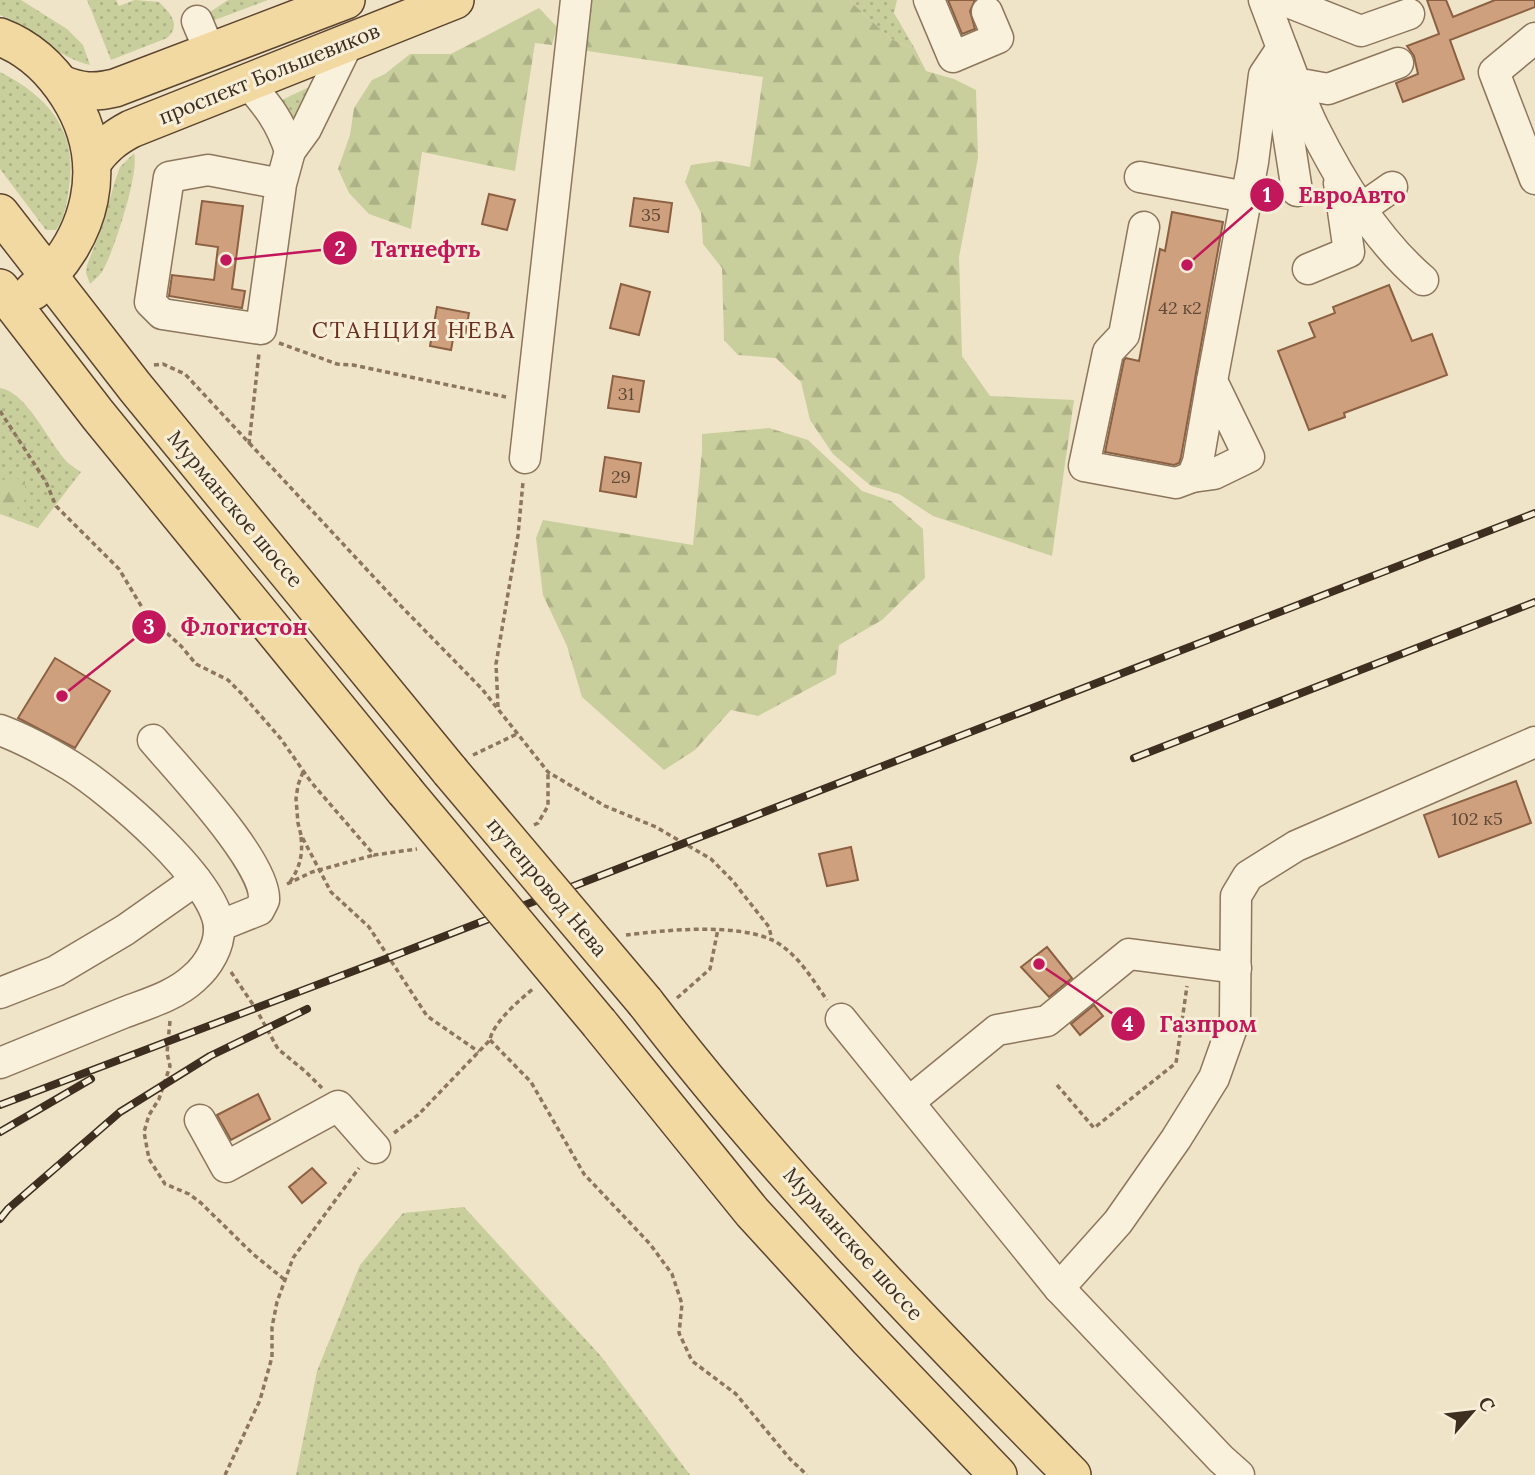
<svg xmlns="http://www.w3.org/2000/svg" width="1535" height="1475" font-family="Lora,serif">
  <style>
    .grass { fill: url(#grass-dots) }
    .forest { fill: url(#forest-firs) }
    .building { fill: #cea07e; stroke: #8c6042; stroke-width: 2 }
    .lines { fill: none; stroke-linecap: round; stroke-linejoin: round }
    .minor-casing { stroke: #8c765d; stroke-width: 33 }
    .major-casing { stroke: #5b4430; stroke-width: 40 }
    .path { stroke: #8c765d; stroke-width: 3.5; stroke-dasharray: 5 3.5; stroke-linecap: butt }
    .minor { stroke: #faf1dc; stroke-width: 30 }
    .major { stroke: #f2d9a1; stroke-width: 37 }
    .rail-casing { stroke: #3d2e20; stroke-width: 8 }
    .rail { stroke: #f7eed8; stroke-width: 5; stroke-dasharray: 16; stroke-linecap: butt }
    .major-bridge-casing { stroke: #5b4430; stroke-width: 40; stroke-linecap: butt }
    .major-bridge { stroke: #f2d9a1; stroke-width: 37 }
    .labels { text-anchor: middle; stroke-width: 6; stroke-linejoin: round; paint-order: stroke }
    .number-label { font-size: 18px; fill: #614a38 }
    .street-label { font-size: 21px; fill: #3d2e20; stroke: #f7eed8 }
    .neighbourhood-label { font-size: 23px; letter-spacing: 2px; fill: #6a2f1f; stroke: #f7eed8 }
    .leader { fill: none; stroke: #c2185b; stroke-width: 2.5 }
    .callout-dot { fill: #c2185b; stroke: #f7eed8; stroke-width: 2.5 }
    .mark-label { font-size: 21px; text-anchor: middle; font-weight: bold; fill: #fff }
    .callout-label { font-size: 23px; text-anchor: middle; font-weight: bold; fill: #c2185b; stroke: #f7eed8; stroke-width: 6; stroke-linejoin: round; paint-order: stroke }
  </style>
  <defs>
    <pattern id="grass-dots" width="8" height="8" patternUnits="userSpaceOnUse" patternTransform="scale(1.75)"><rect width="8" height="8" fill="#c8ce9c"/><path d="M2 2h.1M6 6h.1" fill="none" stroke="#adb186" stroke-width="1.8" stroke-linecap="round"/></pattern>
    <pattern id="forest-firs" width="22" height="20" patternUnits="userSpaceOnUse" patternTransform="scale(1.75)"><rect width="22" height="20" fill="#c8ce9c"/><path d="M5 1l3.5 6h-7zM16 11l3.5 6h-7z" fill="#adb186"/></pattern>
  </defs>
  <rect width="100%" height="100%" fill="#f0e4c8"/>
  <g class="grass">
    <path d="M 0,0 L 21,0 L 67,29 L 83,45 L 90,65 C 55,57 32,28 0,15 Z"/>
    <path d="M 87,0 L 116,0 L 119,6 L 135,0 L 159,2 C 170,13 182,25 167,38 L 111,60 Z"/>
    <polygon points="228,0 268,0 215,20 209,20 207,14"/>
    <polygon points="849,0 897,0 894,13 915,49 891,39"/>
    <path d="M 0,72 C 49,97 78,131 69,188 C 67,202 65,218 56,230 L 46,230 L 0,169 Z"/>
    <polygon points="307,88 310,88 293,122 282,104 282,100"/>
    <path d="M 134,153 C 140,172 113,254 102,272 C 98,277 94,280 90,284 L 86,273 L 87,265 L 102,227 L 115,181 L 120,167 Z"/>
    <path d="M 0,388 C 27,392 49,443 67,462 C 71,466 77,469 81,472 L 38,528 L 0,514 Z"/>
    <polygon points="464,1207 600,1355 690,1475 296,1475 317,1371 360,1265 403,1213"/>
  </g>
  <g class="forest">
    <polygon points="586,0 849,0 891,39 915,49 926,71 954,79 976,90 978,158 959,257 962,356 990,396 1074,400 1052,556 933,516 899,494 871,486 833,454 810,420 801,382 776,358 738,355 724,340 722,268 703,244 701,213 685,182 691,165 718,161 750,167 763,77 581,50"/>
    <polygon points="539,8 557,27 552,45 535,43 515,171 422,152 411,229 369,214 349,193 338,169 350,135 354,108 372,80 385,74 410,54 451,54"/>
    <polygon points="769,428 808,440 862,491 891,501 923,529 925,578 882,620 839,645 836,674 758,716 731,710 695,750 664,770 582,697 567,646 543,595 536,538 543,520 693,545 702,451 702,434"/>
    <polygon points="16,478 25,481 25,500 15,511 0,509 0,480"/>
  </g>
  <g class="building">
    <polygon points="948,0 975,0 970,11 975,29 962,34"/>
    <polygon points="1427,0 1446,0 1453,17 1495,0 1535,0 1535,7 1450,40 1464,79 1403,102 1396,83 1418,74 1414,56 1407,46 1439,34"/>
    <polygon points="489,194 515,200 507,230 482,224"/>
    <polygon points="634,198 672,203 668,232 630,226"/>
    <polygon points="202,201 243,206 232,289 245,291 242,308 169,296 172,275 214,280 218,247 196,244"/>
    <polygon points="1172,212 1223,222 1181,457 1179,463 1174,465 1105,452 1124,360 1126,358 1139,361 1160,249 1165,251"/>
    <polygon points="621,284 650,292 639,335 610,328"/>
    <polygon points="1389,285 1412,341 1432,334 1447,375 1344,413 1345,417 1309,430 1278,351 1315,337 1309,323 1335,313 1333,307"/>
    <polygon points="437,307 469,313 465,336 454,334 451,350 430,346"/>
    <polygon points="613,376 644,381 639,412 608,408"/>
    <polygon points="605,457 641,463 636,497 600,491"/>
    <polygon points="55,658 110,691 75,748 18,718"/>
    <polygon points="1516,781 1531,823 1439,857 1424,815"/>
    <polygon points="851,847 858,880 827,886 819,854"/>
    <polygon points="1047,947 1072,978 1049,997 1021,967"/>
    <polygon points="1094,1005 1103,1016 1080,1035 1071,1024"/>
    <polygon points="258,1094 270,1119 231,1140 217,1115"/>
    <polygon points="312,1168 326,1183 302,1203 289,1187"/>
  </g>
  <g class="lines">
    <defs>
      <g id="minor">
        <polyline points="929,0 953,57 998,38 987,12"/>
        <polyline points="1283,0 1361,31 1409,14"/>
        <polyline points="197,21 210,52"/>
        <polyline points="1535,38 1494,72 1535,179"/>
        <path d="M 1282,48 C 1293,74 1301,103 1314,128 C 1341,182 1377,241 1423,280"/>
        <polyline points="1282,69 1283,101 1297,191"/>
        <path d="M 248,83 C 268,106 280,121 290,151"/>
        <polyline points="1298,88 1306,85 1328,89 1398,63"/>
        <polyline points="1140,177 1246,197"/>
        <polyline points="281,184 208,170 169,177 150,302 162,314 261,329 281,184 290,151 306,129 349,41"/>
        <polyline points="1362,208 1392,187"/>
        <polyline points="1144,227 1124,335 1108,352 1084,466 1176,483 1192,477 1214,474 1249,457 1212,381 1253,162 1264,75 1282,48 1264,0"/>
        <polyline points="1308,269 1349,252 1339,183"/>
        <polyline points="525,458 576,0"/>
        <polyline points="1192,477 1198,462 1212,381"/>
        <path d="M 0,730 C 24,739 48,752 71,766 C 110,790 216,880 219,927 C 220,946 208,966 194,978 C 175,996 146,1004 123,1013 C 82,1030 41,1046 0,1063"/>
        <path d="M 153,740 C 178,770 267,863 264,900 C 263,903 261,906 259,910 L 219,926"/>
        <polyline points="0,993 56,971 125,930 196,880"/>
        <polyline points="841,1019 1059,1288 1221,1459 1239,1475"/>
        <polyline points="909,1102 997,1030 1047,1021 1129,954 1236,968"/>
        <polyline points="200,1120 226,1167 338,1106 375,1148"/>
        <polyline points="1059,1288 1118,1222 1176,1139 1214,1078 1235,1019 1236,896 1248,876 1296,846 1535,742"/>
      </g>
      <g id="major">
        <path d="M 0,37 C 29,48 52,70 68,95 C 112,163 92,240 33,291"/>
        <path d="M 61,84 C 81,92 94,93 115,88 L 346,0"/>
        <path d="M 92,163 C 103,147 114,138 131,129 L 455,0"/>
        <polyline points="0,213 135,387 450,771"/>
        <polyline points="0,288 98,415 405,791"/>
        <path d="M 645,1002 C 774,1170 923,1324 1072,1475"/>
        <polyline points="599,1023 752,1212 869,1340 998,1475"/>
      </g>
    </defs>
    <use href="#minor" class="minor-casing"/>
    <use href="#major" class="major-casing"/>
    <g class="path">
      <polyline points="279,343 337,364 353,365 506,397"/>
      <polyline points="154,365 163,364 185,374 397,602 482,689 548,772 605,806 656,827 711,859 732,880 769,927 772,940"/>
      <polyline points="0,411 46,482 56,506 119,569 146,614 181,646 196,664 228,680 241,693 281,739 311,782 374,855 417,849"/>
      <polyline points="249,444 259,353"/>
      <polyline points="498,707 496,664 518,535 523,482"/>
      <polyline points="473,755 517,734"/>
      <polyline points="303,772 298,785 296,799 298,823 301,835 331,892 369,927 427,1016 479,1052"/>
      <polyline points="534,825 538,823 548,806 548,772"/>
      <path d="M 290,882 C 300,867 303,855 301,837"/>
      <polyline points="287,884 312,872 374,855"/>
      <path d="M 626,935 C 666,930 735,923 772,940 C 797,952 812,979 827,1000"/>
      <polyline points="231,972 256,1009 278,1049 306,1072 322,1088"/>
      <polyline points="677,998 710,969 718,929"/>
      <polyline points="170,1021 167,1053 170,1066 159,1099 149,1115 144,1132 149,1159 165,1184 189,1194 201,1203 253,1254 285,1280"/>
      <polyline points="490,1040 531,1082 584,1174 650,1244 672,1274 682,1304 679,1333 692,1361 736,1394 790,1459 807,1475"/>
      <polyline points="1057,1085 1094,1128 1176,1063 1187,986"/>
      <path d="M 394,1133 L 418,1115 L 490,1040 C 492,1024 520,999 533,989"/>
      <polyline points="225,1475 260,1400 272,1357 272,1327 277,1302 293,1258 359,1168"/>
    </g>
    <use href="#minor" class="minor"/>
    <use href="#major" class="major"/>
    <defs>
      <g id="rail">
        <polyline points="1134,758 1535,602"/>
        <polyline points="0,1105 388,958 1535,513"/>
        <polyline points="0,1132 91,1079"/>
        <polyline points="0,1219 8,1209 120,1112 210,1056 307,1009"/>
      </g>
    </defs>
    <use href="#rail" class="rail-casing"/>
    <use href="#rail" class="rail"/>
    <defs>
      <g id="major-bridge">
        <polyline points="450,771 645,1002"/>
        <polyline points="405,791 599,1023"/>
      </g>
    </defs>
    <use href="#major-bridge" class="major-bridge-casing"/>
    <use href="#major-bridge" class="major-bridge"/>
  </g>
  <g class="labels">
    <g class="number-label">
      <text x="651" y="221">35</text>
      <text x="1180" y="314">42 к2</text>
      <text x="626" y="400">31</text>
      <text x="621" y="483">29</text>
      <text x="1477" y="825">102 к5</text>
    </g>
    <g class="street-label">
      <text transform="translate(269 74) rotate(-22)" y="7">проспект Большевиков</text>
      <text transform="translate(235 509) rotate(50)" y="7">Мурманское шоссе</text>
      <text transform="translate(547 887) rotate(50)" y="7">путепровод Нева</text>
      <text transform="translate(853 1244) rotate(48)" y="7">Мурманское шоссе</text>
    </g>
    <g class="neighbourhood-label">
      <text x="414" y="338">СТАНЦИЯ НЕВА</text>
    </g>
  </g>
  <path class="leader" d="M1187 265L1267 195M226 260L340 248M62 696L149 627M1039 964L1128 1024"/>
  <g class="callout-dot">
    <circle cx="1187" cy="265" r="7"/>
    <circle cx="226" cy="260" r="7"/>
    <circle cx="62" cy="696" r="7"/>
    <circle cx="1039" cy="964" r="7"/>
    <circle cx="1267" cy="195" r="18"/>
    <circle cx="340" cy="248" r="18"/>
    <circle cx="149" cy="627" r="18"/>
    <circle cx="1128" cy="1024" r="18"/>
  </g>
  <g class="mark-label">
    <text x="1267" y="202">1</text>
    <text x="340" y="256">2</text>
    <text x="149" y="634">3</text>
    <text x="1128" y="1031">4</text>
  </g>
  <g class="callout-label">
    <text x="1352" y="203">ЕвроАвто</text>
    <text x="426" y="257">Татнефть</text>
    <text x="244" y="635">Флогистон</text>
    <text x="1208" y="1032">Газпром</text>
  </g>
  <g transform="translate(1472 1412) rotate(62)" stroke="#f7eed8" stroke-width="5" paint-order="stroke">
  <path d="M0-5L12 26L0 18L-12 26Z" fill="#3d2e20"/>
  <text y="-10" font-size="19" font-weight="bold" text-anchor="middle" fill="#3d2e20">С</text>
  </g>
</svg>
